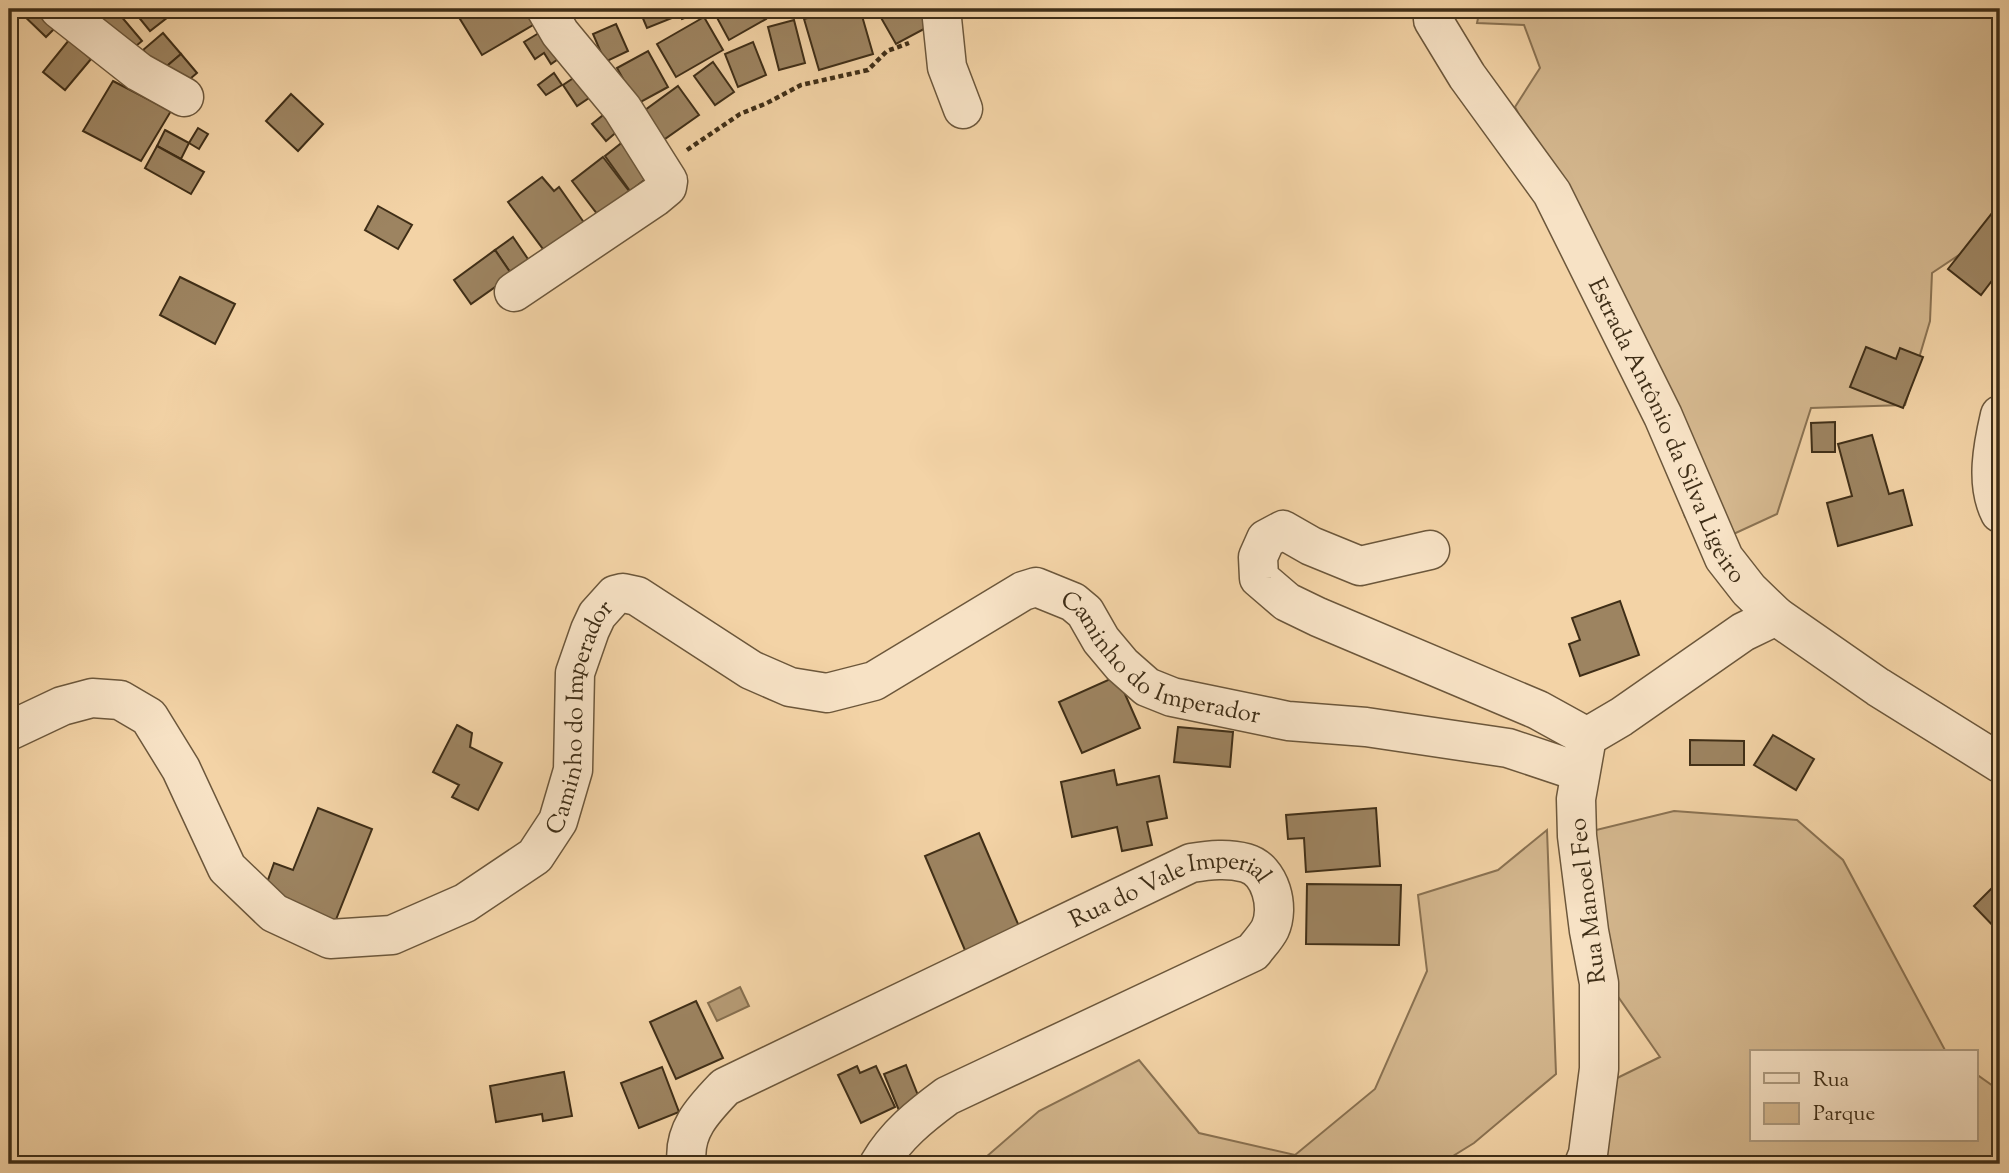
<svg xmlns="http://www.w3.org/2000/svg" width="2009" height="1173" font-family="'Sorts Mill Goudy',serif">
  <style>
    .green { fill: #d4b78e; stroke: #8a7252; stroke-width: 2 }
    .water { fill: #b69b75; stroke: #866f4f; stroke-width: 2 }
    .building { fill: #9d8461; stroke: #3f2e17; stroke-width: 2 }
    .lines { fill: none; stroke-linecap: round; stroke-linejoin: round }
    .minor-casing { stroke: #6c573b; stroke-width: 41 }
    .path { stroke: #3f2e17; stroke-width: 4.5; stroke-dasharray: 5 3.5; stroke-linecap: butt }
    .minor { stroke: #f7e2c5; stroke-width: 38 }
    .labels { text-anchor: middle; stroke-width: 6; stroke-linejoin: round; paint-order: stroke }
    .street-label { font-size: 24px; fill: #3f2e17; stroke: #f7e2c5 }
  </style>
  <rect width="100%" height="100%" fill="#f3d3a6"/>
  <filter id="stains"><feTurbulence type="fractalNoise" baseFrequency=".00286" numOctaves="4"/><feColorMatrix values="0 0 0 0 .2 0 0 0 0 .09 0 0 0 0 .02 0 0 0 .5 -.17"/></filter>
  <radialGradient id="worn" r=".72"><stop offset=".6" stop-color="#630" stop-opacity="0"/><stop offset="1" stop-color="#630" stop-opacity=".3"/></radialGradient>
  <g class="green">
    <polygon points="1480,9 1618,9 1629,14 1646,9 2000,9 2000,213 1986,237 1932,273 1930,321 1905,405 1811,408 1777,514 1714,543 1685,517 1598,268 1515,107 1540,68 1524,25 1477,23"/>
    <polygon points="1674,811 1797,820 1843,860 1946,1052 1752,1052 1752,1140 1976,1140 1976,1074 2000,1091 2000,1164 1602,1164 1609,1082 1660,1057 1603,975 1592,831"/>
    <polygon points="1547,830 1556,1074 1474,1143 1440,1164 978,1164 1039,1111 1139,1060 1199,1133 1295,1155 1375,1089 1427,971 1418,895 1498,870"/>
  </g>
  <polygon class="water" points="740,987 749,1006 717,1021 708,1003"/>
  <g class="building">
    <polygon points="17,9 45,9 60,23 46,37"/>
    <polygon points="86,9 115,9 142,41 124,56"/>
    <polygon points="132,9 161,9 168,17 150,31"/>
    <polygon points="478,9 533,9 540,21 482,55 460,19"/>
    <polygon points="639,9 674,9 677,16 647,28"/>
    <polygon points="678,9 708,9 682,19"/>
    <polygon points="725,9 761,9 766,19 729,40 715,14"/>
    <polygon points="839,9 860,9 873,54 819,70 804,19"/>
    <polygon points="876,9 930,9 937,22 896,44"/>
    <polygon points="704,17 723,50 676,77 657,44"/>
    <polygon points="794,20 805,63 779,70 768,27"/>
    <polygon points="616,24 628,51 605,62 593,34"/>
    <polygon points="547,28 564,55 551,64 544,53 535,59 524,42"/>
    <polygon points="163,33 181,54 161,71 143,50"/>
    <polygon points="69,40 91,59 65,90 43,72"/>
    <polygon points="753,42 766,75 738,87 725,54"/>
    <polygon points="648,51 668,87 637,104 617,68"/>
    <polygon points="181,54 197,73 177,90 161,71"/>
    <polygon points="713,62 734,92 715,105 694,76"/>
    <polygon points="584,71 598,92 577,106 563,85"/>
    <polygon points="554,73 562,85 546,95 538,85"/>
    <polygon points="113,81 171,111 141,161 83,131"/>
    <polygon points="678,86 699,115 662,141 641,113"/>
    <polygon points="291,94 323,124 298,151 266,121"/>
    <polygon points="612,108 626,124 606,141 592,124"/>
    <polygon points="198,128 208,134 199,149 189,143"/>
    <polygon points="165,130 189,143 181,159 157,146"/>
    <polygon points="629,137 655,172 630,191 605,156"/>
    <polygon points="157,146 204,172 191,194 145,168"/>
    <polygon points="603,157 629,191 598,215 572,181"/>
    <polygon points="542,177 554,191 559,187 585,224 546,253 508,202"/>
    <polygon points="2000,203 2000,270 1981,295 1948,269"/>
    <polygon points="378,206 412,225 398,249 365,230"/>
    <polygon points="513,237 530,262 512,275 495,250"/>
    <polygon points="495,250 512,275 471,304 454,280"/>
    <polygon points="180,277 235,304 215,344 160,315"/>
    <polygon points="1866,347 1896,359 1900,348 1923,357 1903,408 1850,387"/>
    <polygon points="1835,422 1835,452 1812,452 1811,423"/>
    <polygon points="1872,435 1889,494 1903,490 1912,525 1838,546 1827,503 1852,496 1838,444"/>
    <polygon points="1620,601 1639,655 1580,676 1569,644 1580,640 1572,618"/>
    <polygon points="1117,676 1140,728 1082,753 1059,702"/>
    <polygon points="457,725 472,733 470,747 502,763 478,810 452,797 459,785 433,772"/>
    <polygon points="1178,727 1233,732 1230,767 1174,762"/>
    <polygon points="1773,735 1814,759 1796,790 1754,765"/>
    <polygon points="1690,740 1744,741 1744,765 1690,765"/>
    <polygon points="1114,770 1117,785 1159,776 1167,818 1147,822 1152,845 1122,851 1117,827 1072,837 1061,782"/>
    <polygon points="318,808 372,829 335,922 263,894 274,863 293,870"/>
    <polygon points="1376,808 1380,866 1306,872 1304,838 1288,839 1286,815"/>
    <polygon points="979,833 1021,931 967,955 925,856"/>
    <polygon points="2000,880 2000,933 1974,906"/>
    <polygon points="1307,884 1401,885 1399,945 1306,944"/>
    <polygon points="696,1001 723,1058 676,1079 650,1022"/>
    <polygon points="906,1065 919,1098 900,1113 884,1074"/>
    <polygon points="857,1066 860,1073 876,1066 895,1107 861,1123 838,1075"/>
    <polygon points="662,1067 679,1112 639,1128 621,1083"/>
    <polygon points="564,1072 572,1116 543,1121 542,1114 496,1122 490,1086"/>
  </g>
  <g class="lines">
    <defs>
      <g id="minor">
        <polyline points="59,9 139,72 184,97"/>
        <polyline points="941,9 947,67 963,109"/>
        <path id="s1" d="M 1433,9 L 1433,20 L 1467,76 L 1552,193 L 1663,416 L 1724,558 L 1749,590 L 1776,616 L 1878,687 L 2000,763"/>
        <polyline points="514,292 655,197 667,187 668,181 622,108 560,33 546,9"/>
        <path d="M 2000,415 C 1993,445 1985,484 2000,513"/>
        <polyline points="1430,550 1360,566 1311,546 1283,530 1266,539 1258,557 1259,578 1287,602 1318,617 1538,710 1587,737"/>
        <path id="s2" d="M 9,731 L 62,706 L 92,698 L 120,700 L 149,717 L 181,769 L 227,868 L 274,913 L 330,939 L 392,935 L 465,903 L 535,856 L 558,821 L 573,770 L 575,673 L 590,630 L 597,615 L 615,595 L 623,593 L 637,596 L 751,670 L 790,687 L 827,693 L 874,681 L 1023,591 L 1036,587 L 1073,602 L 1085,612 L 1101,640 L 1122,665 L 1147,687 L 1172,697 L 1288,721 L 1366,727 L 1508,748 L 1580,772"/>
        <path id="s3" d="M 687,1164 C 682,1131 704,1109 725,1087 L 1191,863 C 1210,860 1228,858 1246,863 C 1271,870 1280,908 1270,929 C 1266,937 1258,945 1253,952 L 947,1096 C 920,1116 896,1135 879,1164"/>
        <polyline points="1584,1164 1588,1154 1599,1069 1599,983 1589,931 1577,836 1576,799 1587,737 1621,717 1743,632 1776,616"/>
      </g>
    </defs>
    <use href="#minor" class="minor-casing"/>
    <polyline class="path" points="687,150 740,114 767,103 801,85 868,70 887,51 909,43"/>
    <use href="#minor" class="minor"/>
  </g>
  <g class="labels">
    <g class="street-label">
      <text dy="8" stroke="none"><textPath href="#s1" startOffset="485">Estrada Antônio da Silva Ligeiro</textPath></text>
      <text dy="8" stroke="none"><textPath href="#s2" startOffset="1580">Caminho do Imperador</textPath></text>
      <text dy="8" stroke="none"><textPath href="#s2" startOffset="824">Caminho do Imperador</textPath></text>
      <text transform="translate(1587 901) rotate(-97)" y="8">Rua Manoel Feo</text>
      <text dy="8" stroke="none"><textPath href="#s3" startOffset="581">Rua do Vale Imperial</textPath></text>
    </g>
  </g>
  <rect width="2009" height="1173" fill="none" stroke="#f3d3a6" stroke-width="35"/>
  <rect x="10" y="10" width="1988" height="1152" fill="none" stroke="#3f2e17" stroke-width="3.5"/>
  <rect x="18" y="18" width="1974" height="1138" fill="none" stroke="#3f2e17" stroke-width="2"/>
  <rect x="1750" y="1050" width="228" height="91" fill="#f7e2c5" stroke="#ad9a7f" stroke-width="2"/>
  <rect x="1764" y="1073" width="35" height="10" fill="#f7e2c5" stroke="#ad9a7f" stroke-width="2"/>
  <text x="1813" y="1086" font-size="21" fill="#3f2e17">Rua</text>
  <rect x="1764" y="1103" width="35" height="21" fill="#d4b78e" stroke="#ad9a7f" stroke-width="2"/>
  <text x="1813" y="1120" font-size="21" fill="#3f2e17">Parque</text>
  <rect width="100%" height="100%" filter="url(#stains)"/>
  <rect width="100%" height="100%" fill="url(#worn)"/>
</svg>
